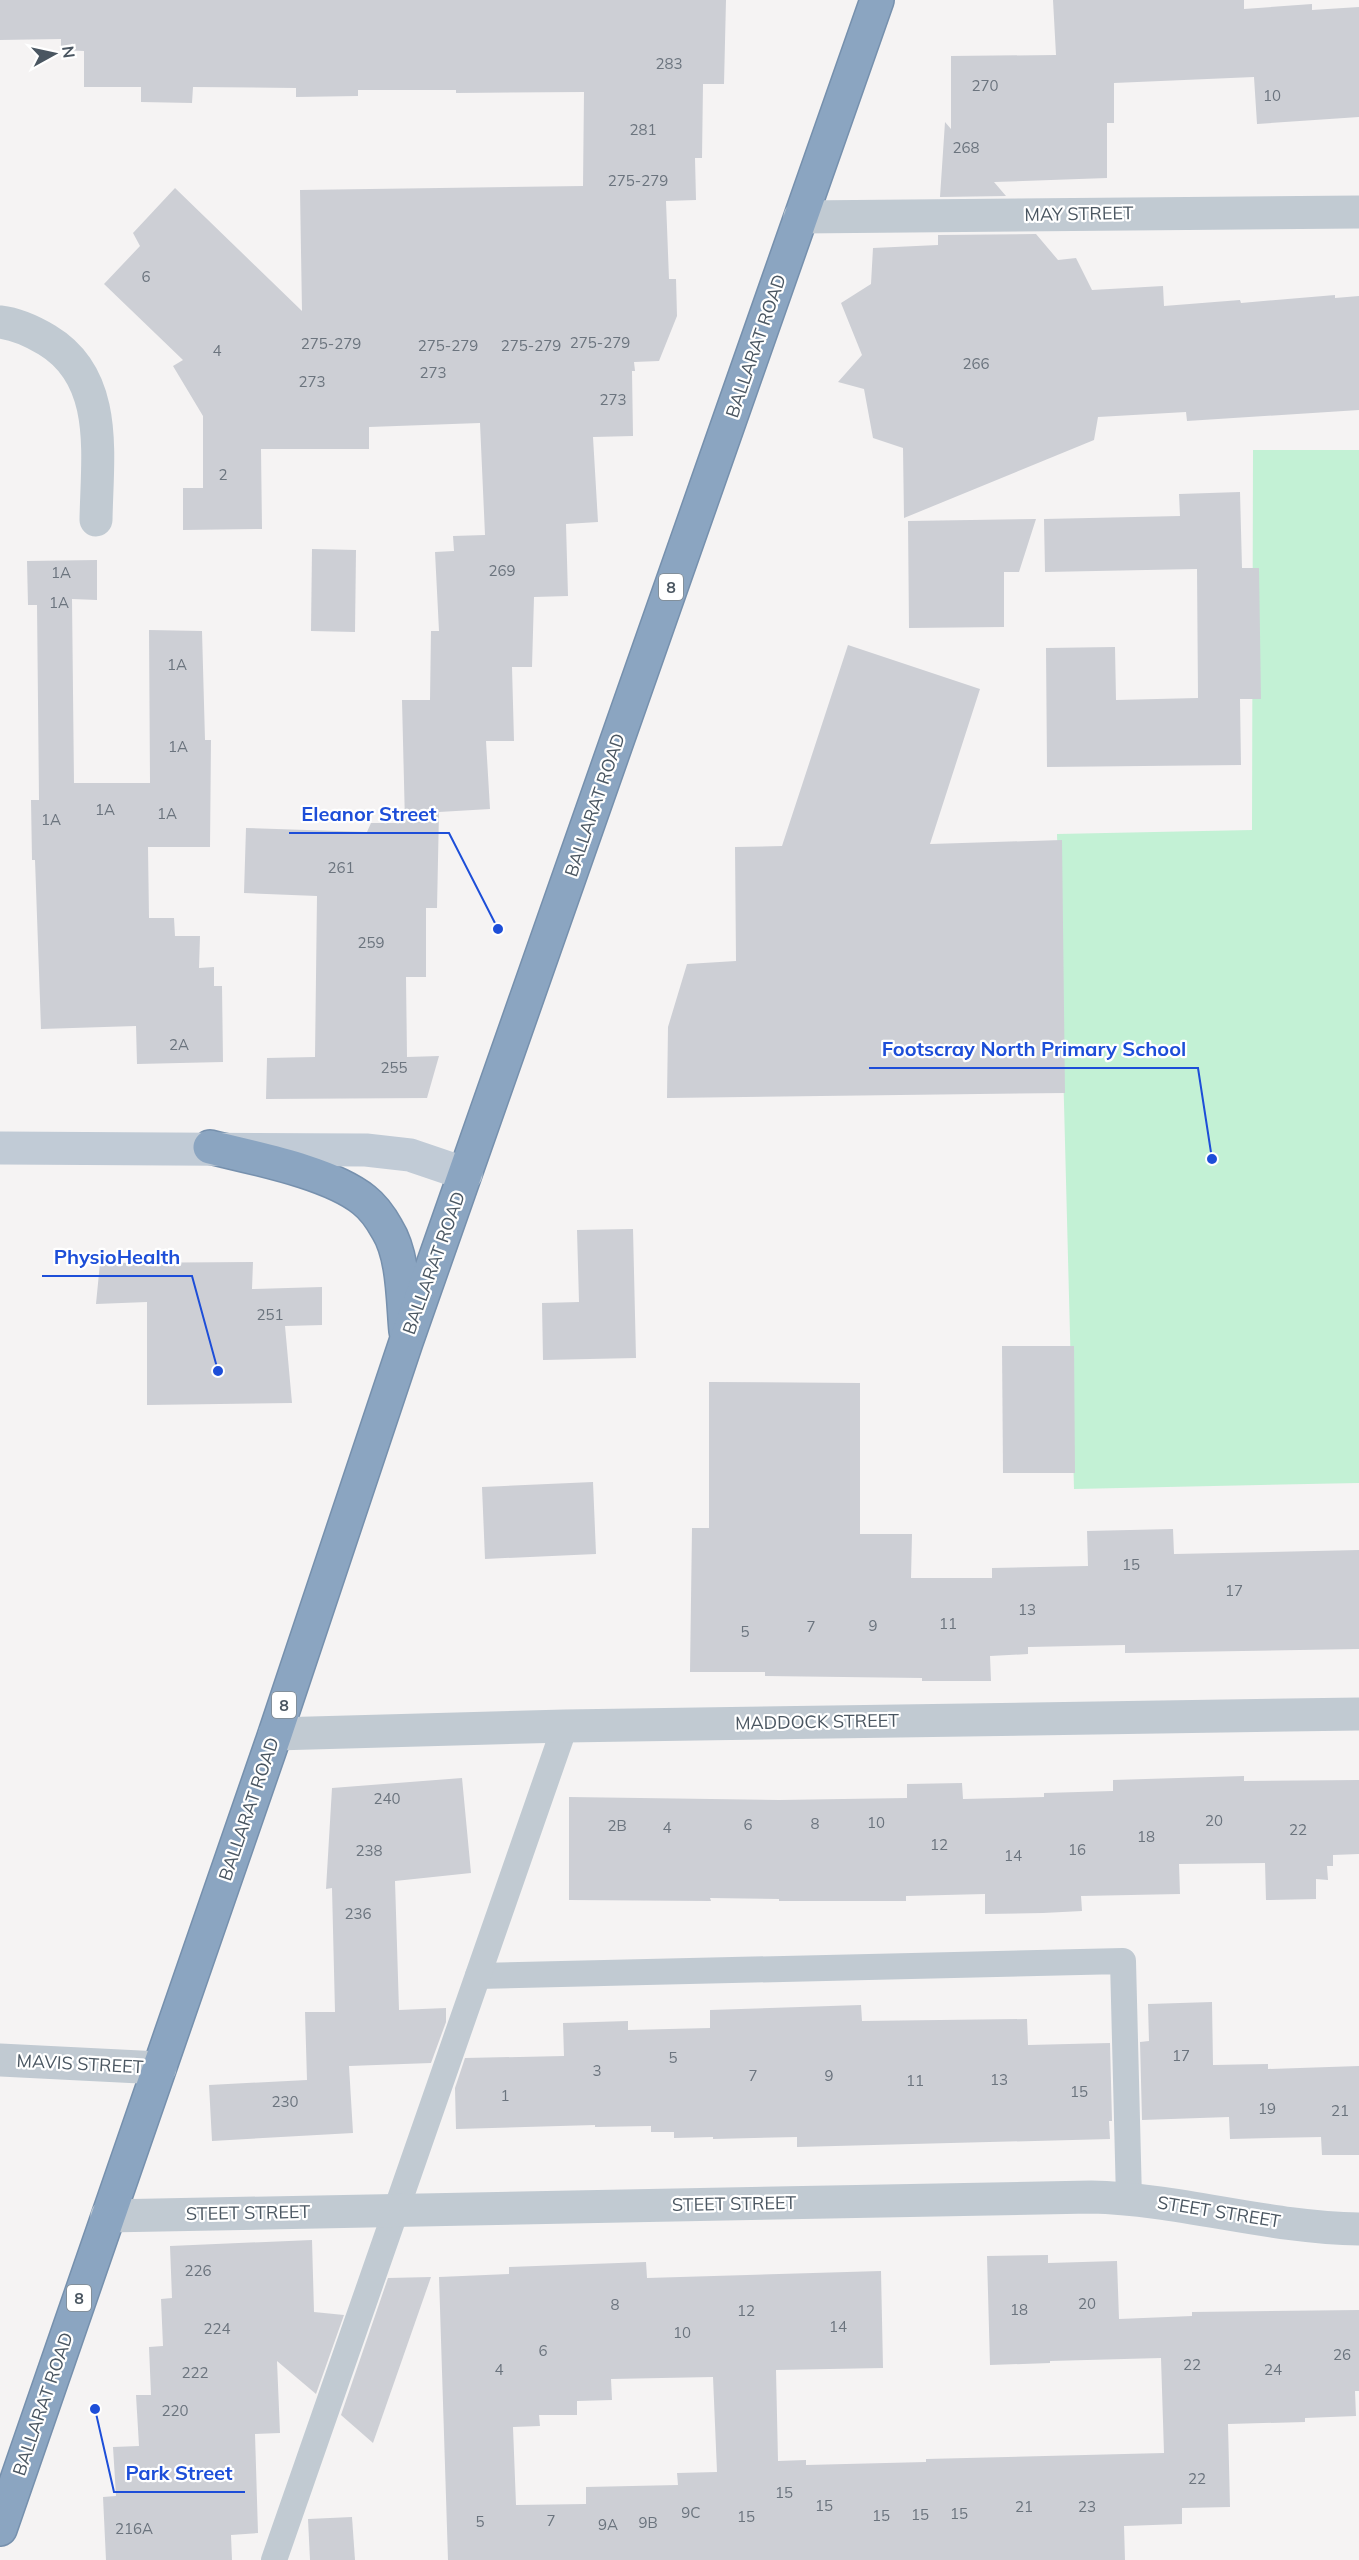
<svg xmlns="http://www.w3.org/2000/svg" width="1359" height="2560" font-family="Mulish,sans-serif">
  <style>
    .green { fill: #c3f1d5 }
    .building { fill: #cdcfd5; fill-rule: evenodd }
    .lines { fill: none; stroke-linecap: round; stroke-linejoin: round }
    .highway-casing { stroke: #7690ad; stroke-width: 36 }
    .lane { stroke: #c1cad2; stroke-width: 26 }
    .street { stroke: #c1cad2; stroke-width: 33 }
    .secondary { stroke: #c1cbd6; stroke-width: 33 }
    .highway { stroke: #8ba5c1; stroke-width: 33 }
    .labels { text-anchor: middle; stroke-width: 4.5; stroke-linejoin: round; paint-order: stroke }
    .number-label { font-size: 15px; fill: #6b747e }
    .shield { fill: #fff; stroke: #808990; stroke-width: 1.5 }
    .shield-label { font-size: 16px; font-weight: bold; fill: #4a5661 }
    .street-label { font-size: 18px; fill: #4a5661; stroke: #fff }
    .leader { fill: none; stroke: #1d4ed8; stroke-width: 2 }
    .callout-dot { fill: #1d4ed8; stroke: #fff; stroke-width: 2 }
    .callout-label { font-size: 20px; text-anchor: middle; font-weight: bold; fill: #1d4ed8; stroke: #fff; stroke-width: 4.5; stroke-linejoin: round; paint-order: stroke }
  </style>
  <rect width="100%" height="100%" fill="#f5f3f3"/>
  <polygon class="green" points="1253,450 1359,450 1359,1483 1074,1489 1057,834 1252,830"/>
  <g class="building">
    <polygon points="0,0 726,0 724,84 703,84 702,158 695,158 696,200 666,201 669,279 676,279 677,316 659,361 634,362 635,371 632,371 633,436 593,437 598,522 566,524 568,596 534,597 532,667 512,667 514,741 486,741 490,809 439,812 437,908 426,908 426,977 406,977 407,1057 439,1056 427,1098 266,1099 267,1058 315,1057 317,896 244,893 246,828 367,832 371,823 405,823 402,700 430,700 431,631 439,631 435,552 454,551 453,536 485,535 480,423 369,427 369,449 261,449 262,529 183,530 183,488 203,488 203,416 173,366 183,360 104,284 140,246 133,233 175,188 302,311 300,190 583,186 584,92 456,93 456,90 358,90 358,96 296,97 296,88 193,87 192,103 141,102 141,87 84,87 84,51 61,50 61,39 0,40"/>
    <polygon points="1053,0 1244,0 1244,9 1312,4 1312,10 1359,7 1359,117 1257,124 1254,77 1114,83 1114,123 1107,123 1107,178 994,182 1006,196 940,197 945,122 951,129 951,56 1056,55"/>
    <polygon points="1036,234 1058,260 1076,258 1092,290 1163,286 1164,306 1240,300 1241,303 1335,295 1335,298 1359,296 1359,410 1187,421 1186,412 1098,417 1094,440 904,518 903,448 873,438 864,389 838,382 862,355 841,303 871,284 873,248 938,245 938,235"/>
    <polygon points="1240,492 1242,568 1259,568 1261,699 1240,699 1241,765 1047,767 1046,648 1115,647 1116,700 1198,698 1197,569 1045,572 1044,519 1180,516 1179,494"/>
    <polygon points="1036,519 1019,572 1004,572 1004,627 909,628 908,521"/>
    <polygon points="312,549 356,550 355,632 311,631"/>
    <polygon points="97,560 97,600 72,599 74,783 150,783 149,630 202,631 205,740 211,740 210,847 148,847 149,918 174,918 175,936 200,936 199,968 214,967 214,986 222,986 223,1062 137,1064 136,1026 41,1029 35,860 32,860 31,800 39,800 37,605 28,605 27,561"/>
    <polygon points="848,645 980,689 930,844 1062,840 1065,1093 667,1098 668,1027 687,964 736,961 735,847 782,846"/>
    <polygon points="633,1229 636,1358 543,1360 542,1303 579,1302 577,1230"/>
    <polygon points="253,1262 252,1289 322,1287 322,1325 285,1326 292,1403 147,1405 147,1302 96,1304 100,1263"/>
    <polygon points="1002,1346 1074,1346 1075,1473 1003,1473"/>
    <polygon points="709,1382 860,1383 860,1534 912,1534 911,1578 992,1578 992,1568 1088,1566 1087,1531 1173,1529 1174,1554 1359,1550 1359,1649 1125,1653 1125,1645 1028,1647 1028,1654 990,1656 991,1681 922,1681 922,1678 765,1676 765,1672 690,1672 692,1528 709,1528"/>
    <polygon points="593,1482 596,1554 485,1559 482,1487"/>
    <polygon points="1244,1776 1244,1781 1359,1780 1359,1854 1333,1855 1333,1866 1327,1866 1328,1880 1316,1879 1316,1899 1266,1900 1265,1863 1179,1864 1180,1894 1081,1896 1082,1911 1043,1913 985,1914 985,1894 906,1896 906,1901 779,1901 779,1899 710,1898 711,1901 569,1900 569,1797 779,1800 907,1798 907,1784 962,1783 963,1799 1044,1797 1044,1793 1113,1791 1113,1780"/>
    <polygon points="462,1778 471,1873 395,1881 399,2010 446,2008 446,2022 431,2063 349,2066 353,2133 212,2141 209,2085 307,2080 305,2012 335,2012 332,1888 326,1889 332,1788"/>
    <polygon points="1212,2002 1213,2065 1268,2064 1268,2069 1359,2066 1359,2155 1322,2155 1321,2137 1230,2139 1229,2117 1142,2120 1140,2042 1149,2041 1148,2004"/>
    <polygon points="861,2005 862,2021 1027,2019 1028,2045 1110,2043 1112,2121 1109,2121 1110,2139 797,2147 797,2137 713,2139 713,2137 674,2138 674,2132 651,2132 651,2126 595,2127 595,2125 456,2129 455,2088 465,2058 564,2056 563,2023 628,2021 628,2030 710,2028 710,2010"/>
    <polygon points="312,2240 314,2312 344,2315 316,2394 277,2361 280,2433 255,2434 258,2533 231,2535 232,2560 106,2560 103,2497 116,2496 113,2447 139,2446 136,2395 151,2395 149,2347 163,2346 161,2299 172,2298 170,2246"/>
    <path d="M 1048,2255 L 1048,2263 L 1117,2261 L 1119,2319 L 1192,2316 L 1192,2312 L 1359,2310 L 1359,2391 L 1355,2391 L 1356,2416 L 1305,2418 L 1305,2422 L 1228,2424 L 1230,2507 L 1182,2508 L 1182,2524 L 1124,2526 L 1125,2560 L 448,2560 L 439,2277 L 509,2274 L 509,2267 L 646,2262 L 647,2278 L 881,2271 L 883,2368 L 776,2370 L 778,2461 L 806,2460 L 806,2465 L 926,2462 L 926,2459 L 1164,2453 L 1161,2358 L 1050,2361 L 1050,2363 L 990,2365 L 987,2256 ZM 713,2377 L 717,2472 L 677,2473 L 678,2485 L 586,2487 L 586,2504 L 516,2505 L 513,2427 L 540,2426 L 539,2415 L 577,2415 L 577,2401 L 612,2400 L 611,2379 Z"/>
    <polygon points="431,2277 373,2443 341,2415 388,2278"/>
    <polygon points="352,2517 355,2560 310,2560 308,2519"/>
  </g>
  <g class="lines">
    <defs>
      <g id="highway">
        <path d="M 210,1147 C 254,1158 329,1172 364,1200 C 373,1207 382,1220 387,1229 C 404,1256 403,1300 406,1331"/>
        <polyline points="0,2529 275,1734 406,1342 877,0"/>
      </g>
    </defs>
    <use href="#highway" class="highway-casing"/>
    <g class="lane">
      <polyline points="478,1976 1123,1961 1129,2199"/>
      <polyline points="274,2560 565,1726"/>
    </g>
    <g class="street">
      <polyline points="800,217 1359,212"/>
      <path d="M 0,322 C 17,324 32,331 47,340 C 110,378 97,456 96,520"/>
      <polyline points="275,1734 565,1726 1359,1714"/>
      <polyline points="0,2060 160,2068"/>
      <path d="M 107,2216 L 1091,2197 C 1181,2199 1269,2228 1359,2229"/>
    </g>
    <polyline class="secondary" points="0,1148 366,1150 410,1155 466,1174"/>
    <use href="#highway" class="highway"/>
  </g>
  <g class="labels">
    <g class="number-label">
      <text x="669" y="69">283</text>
      <text x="985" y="91">270</text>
      <text x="1272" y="101">10</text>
      <text x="643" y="135">281</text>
      <text x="966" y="153">268</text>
      <text x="638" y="186">275-279</text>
      <text x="146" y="282">6</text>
      <text x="600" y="348">275-279</text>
      <text x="331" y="349">275-279</text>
      <text x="448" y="351">275-279</text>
      <text x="531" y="351">275-279</text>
      <text x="217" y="356">4</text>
      <text x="976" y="369">266</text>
      <text x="433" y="378">273</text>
      <text x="312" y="387">273</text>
      <text x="613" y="405">273</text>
      <text x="223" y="480">2</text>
      <text x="502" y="576">269</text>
      <text x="61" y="578">1A</text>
      <text x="59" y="608">1A</text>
      <text x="177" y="670">1A</text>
      <text x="178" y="752">1A</text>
      <text x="105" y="815">1A</text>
      <text x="167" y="819">1A</text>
      <text x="51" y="825">1A</text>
      <text x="341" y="873">261</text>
      <text x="371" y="948">259</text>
      <text x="179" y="1050">2A</text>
      <text x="394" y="1073">255</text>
      <text x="270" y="1320">251</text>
      <text x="1131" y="1570">15</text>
      <text x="1234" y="1596">17</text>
      <text x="1027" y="1615">13</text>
      <text x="948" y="1629">11</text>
      <text x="873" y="1631">9</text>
      <text x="811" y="1632">7</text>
      <text x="745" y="1637">5</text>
      <text x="387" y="1804">240</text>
      <text x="1214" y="1826">20</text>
      <text x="876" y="1828">10</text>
      <text x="815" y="1829">8</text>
      <text x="748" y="1830">6</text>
      <text x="617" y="1831">2B</text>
      <text x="667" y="1833">4</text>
      <text x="1298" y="1835">22</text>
      <text x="1146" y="1842">18</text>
      <text x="939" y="1850">12</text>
      <text x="1077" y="1855">16</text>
      <text x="369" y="1856">238</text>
      <text x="1013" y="1861">14</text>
      <text x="358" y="1919">236</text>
      <text x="1181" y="2061">17</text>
      <text x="673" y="2063">5</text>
      <text x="597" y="2076">3</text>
      <text x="753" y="2081">7</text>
      <text x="829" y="2081">9</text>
      <text x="999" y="2085">13</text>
      <text x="915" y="2086">11</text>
      <text x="1079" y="2097">15</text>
      <text x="505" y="2101">1</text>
      <text x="285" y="2107">230</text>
      <text x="1267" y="2114">19</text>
      <text x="1340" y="2116">21</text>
      <text x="198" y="2276">226</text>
      <text x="1087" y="2309">20</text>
      <text x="615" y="2310">8</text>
      <text x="1019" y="2315">18</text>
      <text x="746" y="2316">12</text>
      <text x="838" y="2332">14</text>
      <text x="217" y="2334">224</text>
      <text x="682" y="2338">10</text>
      <text x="543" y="2356">6</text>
      <text x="1342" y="2360">26</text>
      <text x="1192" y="2370">22</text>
      <text x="499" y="2375">4</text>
      <text x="1273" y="2375">24</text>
      <text x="195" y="2378">222</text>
      <text x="175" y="2416">220</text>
      <text x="1197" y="2484">22</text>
      <text x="784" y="2498">15</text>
      <text x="824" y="2511">15</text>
      <text x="1024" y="2512">21</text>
      <text x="1087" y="2512">23</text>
      <text x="691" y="2518">9C</text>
      <text x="959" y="2519">15</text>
      <text x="920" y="2520">15</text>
      <text x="881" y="2521">15</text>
      <text x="746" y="2522">15</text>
      <text x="551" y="2526">7</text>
      <text x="480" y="2527">5</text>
      <text x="648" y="2528">9B</text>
      <text x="608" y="2530">9A</text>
      <text x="134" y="2534">216A</text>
    </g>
    <g class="shield">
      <rect x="659" y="574" width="24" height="26" rx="4.5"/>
      <rect x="272" y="1692" width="24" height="26" rx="4.5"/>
      <rect x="67" y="2285" width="24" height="26" rx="4.5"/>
    </g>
    <g class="shield-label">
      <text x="671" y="593">8</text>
      <text x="284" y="1711">8</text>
      <text x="79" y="2304">8</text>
    </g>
    <g class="street-label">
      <text transform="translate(1079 214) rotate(-1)" y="6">MAY STREET</text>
      <text transform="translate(756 346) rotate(-71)" y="6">BALLARAT ROAD</text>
      <text transform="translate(595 805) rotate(-71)" y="6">BALLARAT ROAD</text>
      <text transform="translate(434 1263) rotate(-70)" y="6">BALLARAT ROAD</text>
      <text transform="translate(817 1722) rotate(-1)" y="6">MADDOCK STREET</text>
      <text transform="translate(249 1809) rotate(-71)" y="6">BALLARAT ROAD</text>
      <text transform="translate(80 2064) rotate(3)" y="6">MAVIS STREET</text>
      <text transform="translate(734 2204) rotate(-1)" y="6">STEET STREET</text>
      <text transform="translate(1219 2212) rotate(9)" y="6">STEET STREET</text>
      <text transform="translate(248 2213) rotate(-1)" y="6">STEET STREET</text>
      <text transform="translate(43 2404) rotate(-71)" y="6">BALLARAT ROAD</text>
    </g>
  </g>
  <path class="leader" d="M498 929L449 833H289M1212 1159L1198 1068H869M218 1371L192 1276H42M95 2409L114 2492H245"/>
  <g class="callout-dot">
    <circle cx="498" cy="929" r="6"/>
    <circle cx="1212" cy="1159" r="6"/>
    <circle cx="218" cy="1371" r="6"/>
    <circle cx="95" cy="2409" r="6"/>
  </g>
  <g class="callout-label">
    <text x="369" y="821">Eleanor Street</text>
    <text x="1034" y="1056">Footscray North Primary School</text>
    <text x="117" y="1264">PhysioHealth</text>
    <text x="179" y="2480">Park Street</text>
  </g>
  <g transform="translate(54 54) rotate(82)" stroke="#ffffff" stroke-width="4.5" paint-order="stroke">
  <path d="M0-4.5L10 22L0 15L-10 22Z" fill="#4a5661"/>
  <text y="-9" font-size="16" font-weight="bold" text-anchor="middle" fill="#4a5661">N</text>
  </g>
</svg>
